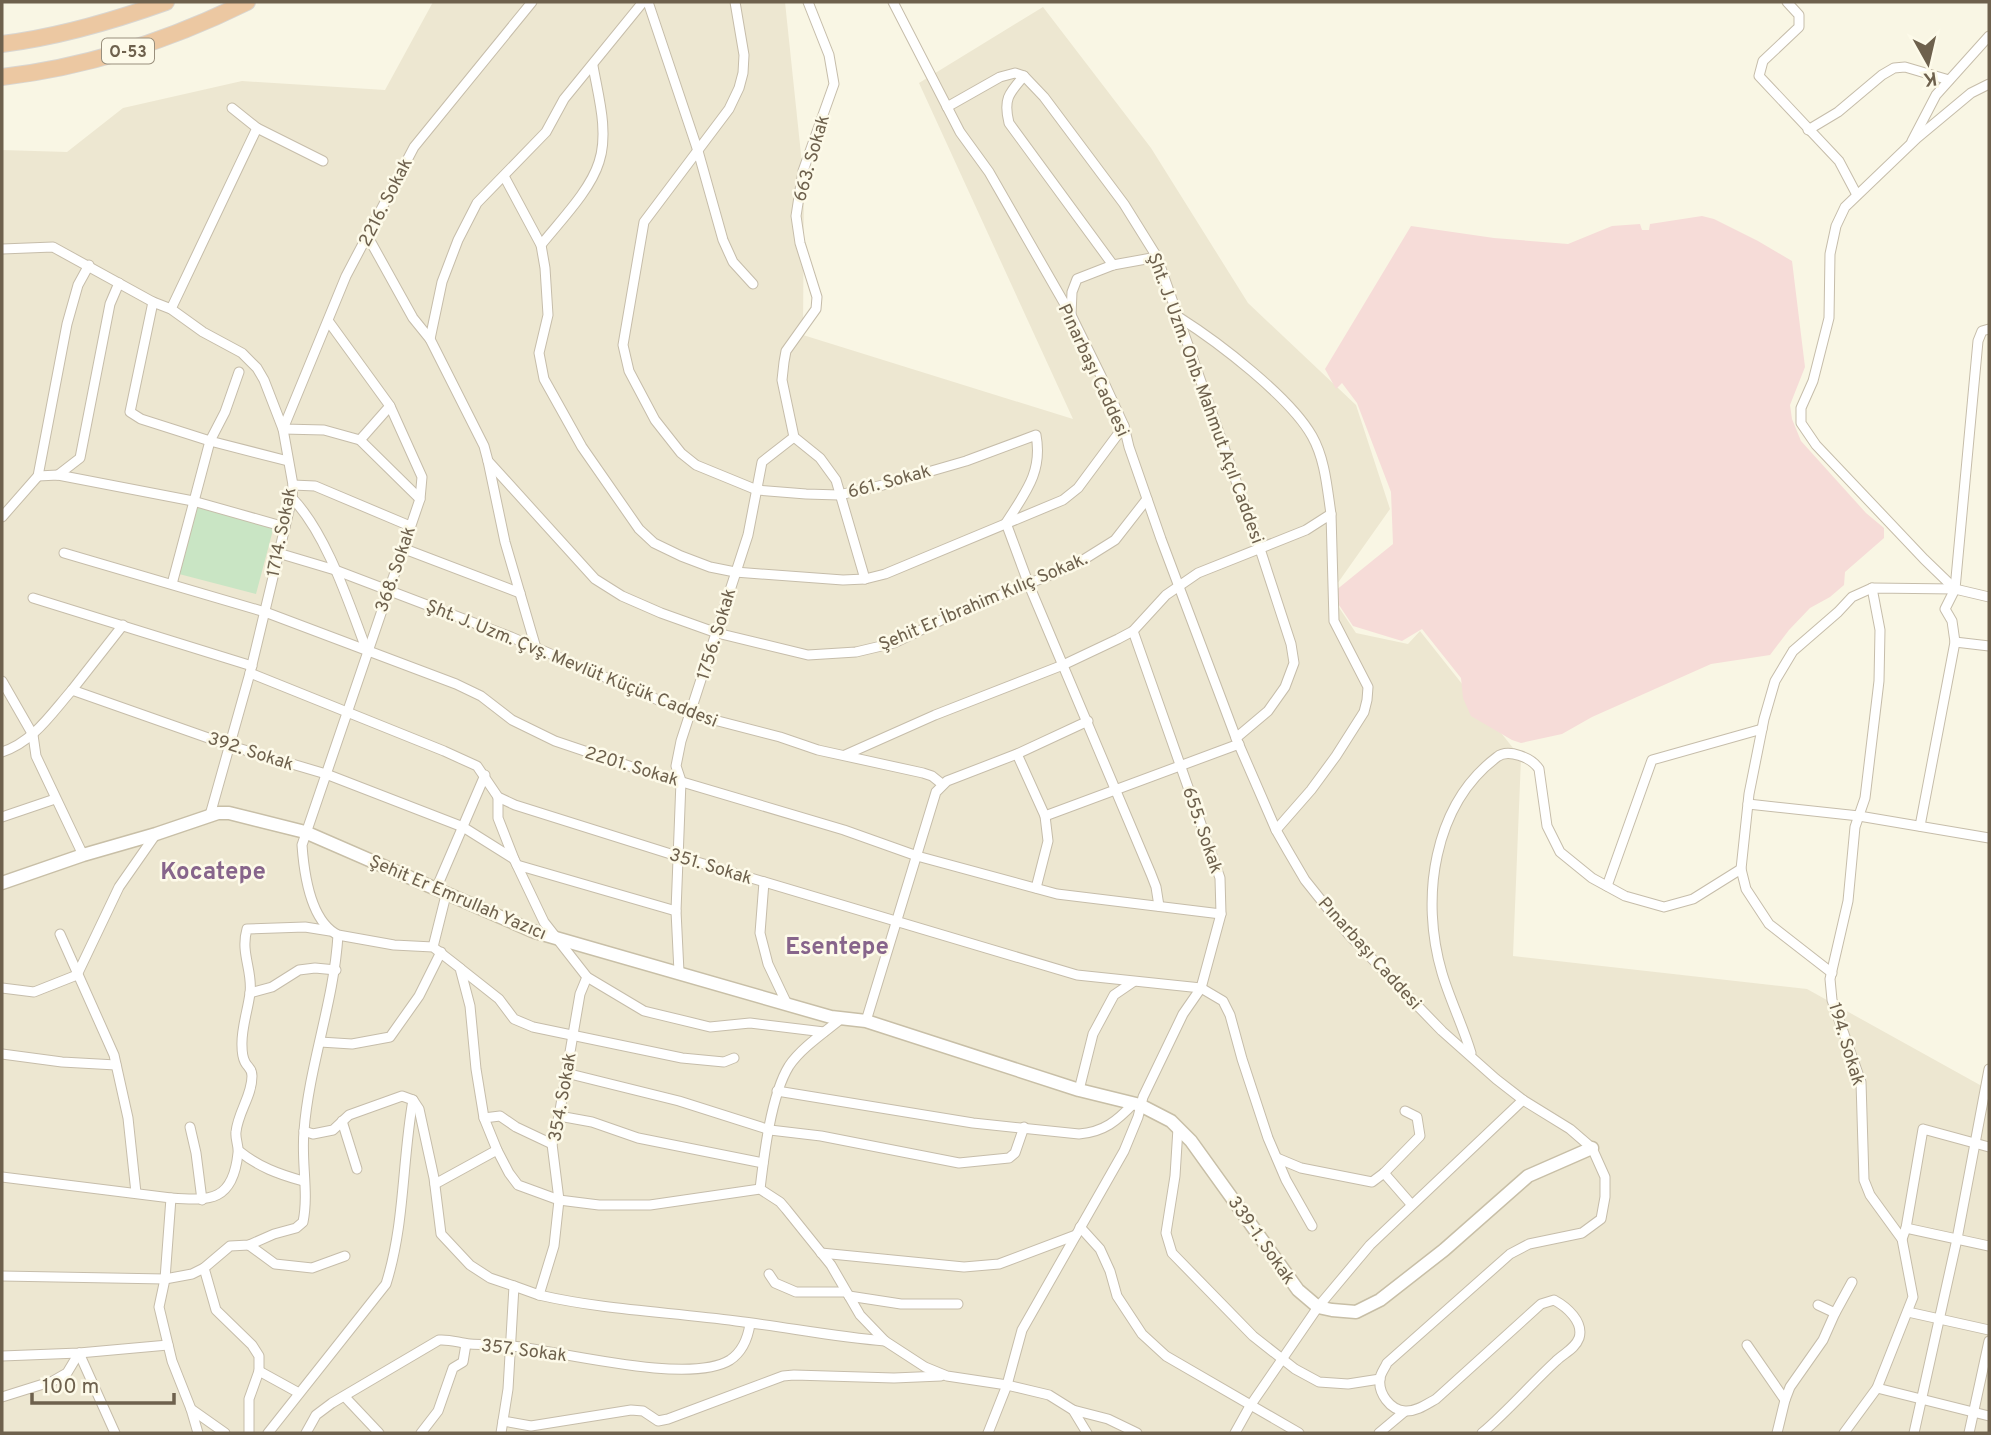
<svg xmlns="http://www.w3.org/2000/svg" width="1991" height="1435" font-family="Overpass,sans-serif">
  <style>
    .residential { fill: #ede7d1 }
    .medical { fill: #f6dcd8 }
    .green { fill: #c9e5c4 }
    .lines { fill: none; stroke-linecap: round; stroke-linejoin: round }
    .street-casing { stroke: #c6bdaa; stroke-width: 11 }
    .secondary-casing { stroke: #c8bfa7; stroke-width: 15 }
    .highway-casing { stroke: #d9d6d1; stroke-width: 18 }
    .street { stroke: #fff; stroke-width: 9 }
    .secondary { stroke: #fff; stroke-width: 12 }
    .highway { stroke: #ecc8a2; stroke-width: 16 }
    .labels { text-anchor: middle; stroke-width: 5; stroke-linejoin: round; paint-order: stroke }
    .shield { fill: #fdfae9; stroke: #998f7c; stroke-width: 2 }
    .shield-label { font-size: 16px; font-weight: bold; fill: #6e614d }
    .street-label { font-size: 18px; fill: #6e614d; stroke: #fdfae9 }
    .district-label { font-size: 24px; font-weight: bold; fill: #87658b; stroke: #fdfae9 }
  </style>
  <rect width="100%" height="100%" fill="#f9f6e4"/>
  <polygon class="residential" points="433,2 785,2 804,183 803,335 1073,419 919,83 1043,7 1151,148 1248,303 1356,405 1390,509 1330,594 1356,633 1408,644 1420,631 1521,758 1513,956 1807,989 1989,1090 1989,1433 2,1433 2,150 67,152 123,108 242,81 385,90"/>
  <polygon class="medical" points="1702,216 1714,219 1758,241 1792,261 1805,367 1790,405 1792,419 1801,441 1866,513 1884,528 1884,538 1845,572 1844,585 1830,597 1810,608 1789,630 1770,655 1711,664 1592,717 1562,734 1521,743 1512,740 1471,716 1463,698 1461,678 1422,629 1402,641 1353,626 1339,605 1335,591 1393,544 1391,492 1357,403 1342,383 1336,389 1325,369 1411,226 1494,238 1568,244 1612,226 1640,224 1642,230 1649,230 1650,224"/>
  <polygon class="green" points="196,506 274,526 256,594 179,574"/>
  <g class="lines">
    <defs>
      <g id="street">
        <polyline points="648,2 698,151 723,240 733,262 753,284"/>
        <path d="M 735,2 L 744,55 L 743,73 L 739,88 L 729,109 L 644,222 L 623,345 L 629,371 L 655,420 L 681,453 L 696,465 L 757,490 L 806,494 L 839,495 L 883,485 L 966,461 L 1036,435 C 1043,472 1025,493 1006,523 L 1029,585 L 1151,874 L 1156,887 L 1159,906"/>
        <polyline points="808,2 829,55 834,84 803,171 796,216 800,243 817,297 816,309 786,351 784,362 782,380 794,437 820,458 836,480 865,579"/>
        <path d="M 893,2 L 960,132 L 989,172 L 1071,315 L 1101,376 L 1124,426 L 1129,447 L 1161,539 L 1236,738 L 1276,830 L 1288,851 L 1305,880 L 1349,935 L 1442,1031 L 1496,1079 L 1523,1100 L 1570,1129 L 1592,1148 L 1605,1177 L 1605,1197 L 1601,1219 L 1582,1233 L 1529,1244 L 1510,1254 L 1387,1363 C 1385,1368 1380,1374 1380,1379 C 1378,1393 1390,1410 1405,1411 C 1416,1412 1427,1404 1436,1399 L 1541,1304 L 1554,1300 C 1567,1307 1584,1322 1579,1338 C 1575,1349 1564,1353 1556,1361 C 1531,1384 1508,1411 1482,1433"/>
        <polyline points="1787,2 1799,15 1799,27 1763,61 1759,76 1839,161 1857,195"/>
        <path d="M 1024,76 C 1009,93 1003,99 1009,123 L 1113,265"/>
        <polyline points="1989,84 1971,93 1917,138 1845,207 1836,226 1830,254 1829,318 1813,381 1801,408 1801,423 1816,445 1924,559 1955,589 1989,597"/>
        <polyline points="947,107 1000,77 1015,73 1024,76 1044,97 1124,204 1157,257 1260,549 1291,644 1294,663 1285,687 1268,711 1236,738"/>
        <polyline points="232,108 257,128 323,161"/>
        <polyline points="1808,130 1838,112 1882,75 1894,68 1905,67 1949,80"/>
        <polyline points="1912,141 1936,95 1989,36"/>
        <polyline points="504,176 541,245 545,268 548,315 539,353 544,379 582,447 639,529 654,543 681,556 710,567 735,572 843,580 865,579 885,574 1063,500 1078,488 1124,426"/>
        <polyline points="368,237 413,318 430,339 484,446 488,461 595,579 622,596 661,613 717,633 808,655 856,652 894,643 958,612 1075,565 1115,540 1147,499"/>
        <path d="M 541,245 C 560,221 590,191 599,162 C 609,132 598,95 593,66"/>
        <polyline points="2,249 53,247 153,302 171,309 203,332 242,353 257,368 264,380 283,429 293,485 292,498 250,673 210,815"/>
        <polyline points="153,302 130,412 141,419 210,441 288,461"/>
        <polyline points="171,309 257,128"/>
        <polyline points="1071,315 1072,292 1077,279 1113,265 1157,257"/>
        <path d="M 1180,318 C 1218,342 1290,397 1312,436 C 1325,459 1327,487 1331,514"/>
        <path d="M 329,322 L 390,406 L 422,477 L 420,499 L 302,845 C 304,873 310,921 338,935 L 394,945 L 433,947 L 460,968 L 470,1006 L 476,1069 L 484,1118 L 497,1150 L 509,1173 L 518,1185 L 559,1200 L 599,1205 L 650,1205 L 760,1189 L 780,1202 L 786,1209 L 831,1265 L 860,1315 L 885,1341 L 925,1367 L 947,1376 L 1007,1385 L 1049,1395 L 1073,1410 L 1087,1433"/>
        <polyline points="430,339 442,282 458,240 477,203 546,132 564,99 643,2"/>
        <polyline points="360,440 390,406"/>
        <polyline points="488,461 505,542 536,648"/>
        <polyline points="58,475 80,458 110,304 119,283"/>
        <polyline points="38,476 58,475 193,501 285,527"/>
        <polyline points="293,485 315,486 410,526"/>
        <path d="M 292,498 C 327,534 349,604 367,651"/>
        <polyline points="420,499 360,440 324,430 283,429 346,276 414,147 532,2"/>
        <polyline points="2,517 38,476 67,324 78,285 89,265"/>
        <polyline points="402,548 520,593"/>
        <polyline points="64,553 265,612 456,684 481,696 512,720 555,741 635,768 844,830 917,856 1057,894 1221,914"/>
        <polyline points="278,553 335,570 511,637 691,714 780,737 818,750 923,773 932,776 942,784"/>
        <polyline points="172,584 210,441 225,412 239,372"/>
        <polyline points="33,598 252,666"/>
        <polyline points="1955,642 1989,646"/>
        <polyline points="250,673 444,751 477,766 498,797 515,805 677,856 1077,975 1201,988 1223,1001 1230,1015 1242,1059 1268,1138 1286,1180 1312,1226"/>
        <polyline points="2,681 33,735 36,756 83,855"/>
        <polyline points="72,690 123,625"/>
        <path d="M 2,752 C 33,742 51,714 72,690 L 231,746 L 326,774 L 463,827 L 514,859"/>
        <polyline points="1017,754 1045,816 1048,841 1036,888"/>
        <polyline points="845,755 935,715 1063,665 1118,639 1133,631 1166,595 1198,573 1306,530 1331,514 1334,621 1368,687 1367,700 1364,712 1336,756 1311,790 1276,830"/>
        <polyline points="498,797 498,818 514,859 544,922 587,977 644,1011 710,1027 750,1023 824,1032"/>
        <polyline points="1748,804 1859,816 1989,838"/>
        <polyline points="1045,816 1239,744"/>
        <polyline points="2,817 55,799"/>
        <polyline points="1920,826 1955,642 1952,621 1945,609 1955,589 1978,341 1982,331 1989,329"/>
        <polyline points="517,865 676,911"/>
        <polyline points="764,882 760,933 768,964 787,1004"/>
        <polyline points="1607,886 1652,760 1762,729"/>
        <polyline points="436,889 485,775"/>
        <polyline points="60,934 114,1055 128,1118 136,1193"/>
        <polyline points="433,947 446,895"/>
        <polyline points="461,969 499,999 514,1019 533,1027 682,1058 724,1062 734,1058"/>
        <polyline points="679,972 676,911 681,781 676,766 681,741 748,535 762,462 794,437"/>
        <polyline points="1832,973 1769,924 1746,889 1741,869 1749,794 1764,719 1775,681 1793,651 1838,612 1852,597 1872,588 1955,589"/>
        <polyline points="2,988 34,992 77,975 119,887 156,834"/>
        <polyline points="250,993 272,987 299,970 315,968 336,970"/>
        <polyline points="866,1021 936,792 947,781 1017,754 1088,721"/>
        <polyline points="320,1042 352,1044 390,1037 419,996 441,952"/>
        <path d="M 1471,1053 C 1463,1026 1450,1000 1442,973 C 1420,899 1433,805 1497,757 C 1508,748 1532,758 1539,769 L 1547,826 L 1560,852 L 1592,878 L 1625,896 L 1664,907 L 1693,899 L 1741,869"/>
        <polyline points="2,1054 62,1062 116,1065"/>
        <polyline points="566,1073 679,1101 770,1130 821,1136 959,1163 1009,1158 1015,1153 1024,1127"/>
        <polyline points="1079,1090 1093,1034 1114,995 1133,982"/>
        <path d="M 777,1091 L 973,1123 L 1079,1134 C 1104,1132 1117,1121 1134,1103"/>
        <polyline points="559,1116 592,1122 638,1138 763,1163"/>
        <polyline points="484,1118 500,1116 516,1127 552,1144"/>
        <polyline points="342,1121 357,1169"/>
        <polyline points="190,1127 196,1153 202,1200"/>
        <polyline points="1178,1128 1175,1176 1166,1233 1172,1253 1253,1336 1295,1369 1319,1382 1348,1384 1380,1379"/>
        <polyline points="304,1131 313,1134 333,1130 349,1115 402,1096 413,1100 419,1109 434,1178 441,1234 470,1265 490,1278 514,1286"/>
        <path d="M 239,1151 C 259,1167 278,1174 303,1181"/>
        <polyline points="1277,1158 1301,1168 1372,1182 1384,1173 1420,1136 1417,1117 1405,1111"/>
        <polyline points="1384,1173 1411,1204"/>
        <polyline points="2,1177 171,1198 165,1279 159,1307 172,1361 191,1409 225,1433"/>
        <polyline points="435,1184 497,1150"/>
        <path d="M 760,1189 C 764,1155 771,1095 789,1066 C 801,1048 825,1032 842,1018"/>
        <path d="M 171,1198 C 211,1201 233,1201 238,1153 C 239,1146 235,1139 236,1132 C 238,1112 252,1096 252,1076 C 252,1068 248,1068 245,1062 C 243,1058 242,1051 242,1046 C 241,1029 248,1010 250,993 C 253,971 240,953 247,929 L 305,927 L 330,931"/>
        <polyline points="1080,1227 1100,1249 1110,1271 1117,1296 1142,1334 1166,1356 1299,1433"/>
        <polyline points="1906,1228 1989,1246"/>
        <polyline points="1902,1239 1906,1228 1923,1129 1989,1147"/>
        <polyline points="249,1245 275,1264 312,1268 345,1256"/>
        <polyline points="821,1253 964,1267 999,1264 1076,1235"/>
        <polyline points="204,1268 216,1310 252,1345 259,1356 259,1371 249,1399 249,1433"/>
        <polyline points="769,1274 775,1283 796,1292 846,1292"/>
        <path d="M 2,1276 L 165,1279 L 192,1274 L 204,1268 L 230,1246 L 249,1245 L 274,1234 L 296,1228 L 303,1222 C 309,1193 301,1161 304,1131 C 309,1065 334,1002 338,935"/>
        <path d="M 539,1295 C 604,1310 669,1312 736,1321 C 786,1327 835,1337 885,1341"/>
        <polyline points="849,1296 901,1304 958,1304"/>
        <polyline points="1818,1305 1835,1313"/>
        <polyline points="1908,1312 1989,1330"/>
        <polyline points="1747,1345 1785,1400"/>
        <polyline points="79,1353 115,1433"/>
        <polyline points="2,1356 79,1353 168,1345"/>
        <polyline points="259,1371 299,1393"/>
        <polyline points="1877,1388 1989,1416"/>
        <polyline points="2,1397 53,1381 67,1373 79,1353"/>
        <polyline points="345,1397 379,1433"/>
        <polyline points="191,1409 198,1433"/>
        <polyline points="1073,1410 1108,1419 1137,1433"/>
        <polyline points="503,1421 531,1426 631,1410 643,1411 658,1421 668,1419 783,1376 794,1375 894,1378 941,1376"/>
        <path d="M 268,1433 L 386,1284 C 405,1224 402,1161 413,1100"/>
        <path d="M 306,1433 L 316,1415 L 332,1403 L 439,1340 C 450,1339 459,1343 470,1344 C 484,1345 499,1344 513,1346 C 562,1352 690,1385 730,1360 C 742,1352 748,1337 750,1324"/>
        <polyline points="421,1433 438,1411 453,1368 463,1362 466,1344"/>
        <polyline points="501,1433 508,1389 514,1286 539,1295 554,1246 559,1200 552,1144 559,1116 580,994 587,977"/>
        <polyline points="988,1433 1007,1385 1022,1330 1124,1151 1138,1117 1143,1097 1183,1014 1201,988 1221,914 1220,878 1133,631"/>
        <polyline points="1235,1433 1250,1406 1318,1307 1370,1245 1523,1100"/>
        <polyline points="1379,1433 1404,1412"/>
        <polyline points="1777,1433 1785,1400 1790,1387 1823,1340 1835,1313 1852,1282"/>
        <polyline points="1844,1433 1877,1388 1913,1297 1902,1239 1870,1195 1864,1180 1861,1082 1832,1000 1830,979 1848,901 1855,827 1865,798 1879,681 1880,630 1872,588"/>
        <polyline points="1914,1433 1957,1239 1989,1069"/>
        <polyline points="1969,1433 1989,1341"/>
      </g>
      <polyline id="secondary" points="2,883 83,855 156,834 218,813 229,813 305,832 535,932 831,1017 866,1021 1079,1090 1140,1105 1171,1121 1191,1141 1298,1290 1318,1307 1332,1310 1356,1312 1380,1300 1444,1250 1528,1176 1592,1148"/>
      <g id="highway">
        <path d="M 2,44 C 58,37 113,21 166,2"/>
        <path d="M 2,77 C 87,67 170,40 247,2"/>
      </g>
    </defs>
    <use href="#street" class="street-casing"/>
    <use href="#secondary" class="secondary-casing"/>
    <use href="#highway" class="highway-casing"/>
    <use href="#street" class="street"/>
    <use href="#secondary" class="secondary"/>
    <use href="#highway" class="highway"/>
  </g>
  <g class="labels">
    <rect class="shield" x="102" y="38.5" width="52" height="25" rx="5"/>
    <g class="shield-label">
      <text x="128" y="57">O-53</text>
    </g>
    <g class="street-label">
      <text transform="translate(811 158) rotate(-74)" y="6">663. Sokak</text>
      <text transform="translate(385 202) rotate(-63)" y="6">2216. Sokak</text>
      <text transform="translate(1094 370) rotate(65)" y="6">Pınarbaşı Caddesi</text>
      <text transform="translate(1206 398) rotate(70)" y="6">Şht. J. Uzm. Onb. Mahmut Açıl Caddesi</text>
      <text transform="translate(889 481) rotate(-15)" y="6">661. Sokak</text>
      <text transform="translate(281 532) rotate(-79)" y="6">1714. Sokak</text>
      <text transform="translate(395 569) rotate(-71)" y="6">368. Sokak</text>
      <text transform="translate(983 601) rotate(-23)" y="6">Şehit Er İbrahim Kılıç Sokak.</text>
      <text transform="translate(716 634) rotate(-73)" y="6">1756. Sokak</text>
      <text transform="translate(572 663) rotate(22)" y="6">Şht. J. Uzm. Çvş. Mevlüt Küçük Caddesi</text>
      <text transform="translate(251 751) rotate(18)" y="6">392. Sokak</text>
      <text transform="translate(632 766) rotate(17)" y="6">2201. Sokak</text>
      <text transform="translate(1203 830) rotate(71)" y="6">655. Sokak</text>
      <text transform="translate(711 866) rotate(17)" y="6">351. Sokak</text>
      <text transform="translate(458 897) rotate(23)" y="6">Şehit Er Emrullah Yazıcı</text>
      <text transform="translate(1370 953) rotate(48)" y="6">Pınarbaşı Caddesi</text>
      <text transform="translate(1847 1044) rotate(73)" y="6">194. Sokak</text>
      <text transform="translate(562 1097) rotate(-80)" y="6">354. Sokak</text>
      <text transform="translate(1262 1240) rotate(55)" y="6">339-1. Sokak</text>
      <text transform="translate(524 1350) rotate(7)" y="6">357. Sokak</text>
    </g>
    <g class="district-label">
      <text x="213" y="879">Kocatepe</text>
      <text x="837" y="954">Esentepe</text>
    </g>
  </g>
  <rect width="1991" height="1435" fill="none" stroke="#6e614d" stroke-width="7"/>
  <g transform="translate(1928 63) rotate(172)" stroke="#fdfae9" stroke-width="5" paint-order="stroke">
  <path d="M0-5L12 26L0 18L-12 26Z" fill="#6e614d"/>
  <text y="-10" font-size="19" font-weight="bold" text-anchor="middle" fill="#6e614d">K</text>
  </g>
  <path d="M32 1393v10h142v-10" fill="none" stroke="#6e614d" stroke-width="3.5"/>
  <text x="42" y="1393" font-size="21" fill="#6e614d" stroke="#fdfae9" stroke-width="5" paint-order="stroke">100 m</text>
</svg>
